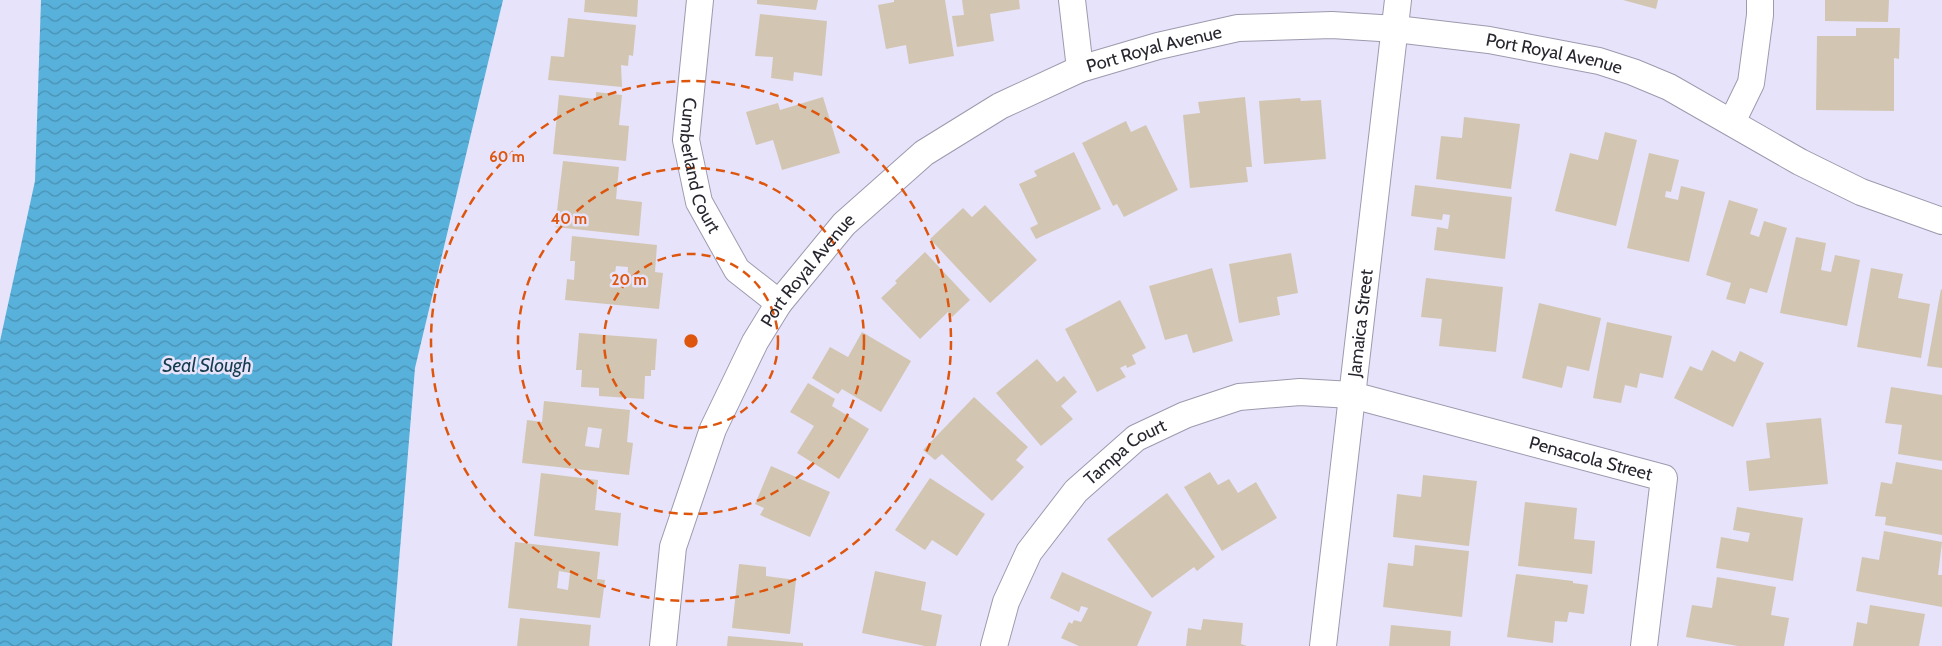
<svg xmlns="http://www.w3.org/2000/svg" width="1942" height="646" font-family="Cabin,sans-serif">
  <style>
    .water { fill: url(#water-waves) }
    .building { fill: #d2c6b2; fill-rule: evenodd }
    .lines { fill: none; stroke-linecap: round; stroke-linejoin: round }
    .minor-casing { stroke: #9d9aae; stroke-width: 28 }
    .minor { stroke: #fff; stroke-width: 26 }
    .ring { fill: none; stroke: #de560e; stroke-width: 2.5; stroke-dasharray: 9 6 }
    .labels { text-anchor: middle; stroke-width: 5; stroke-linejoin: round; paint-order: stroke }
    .street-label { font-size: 18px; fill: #28272f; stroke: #e7e3fa }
    .water-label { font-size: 19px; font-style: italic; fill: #143c4e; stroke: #e7e3fa }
    .centre { fill: #de560e; stroke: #e7e3fa; stroke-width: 2.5 }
    .ring-label { font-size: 15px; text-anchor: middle; font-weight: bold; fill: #de560e; stroke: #e7e3fa; stroke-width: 5; stroke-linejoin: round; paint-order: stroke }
  </style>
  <defs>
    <pattern id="water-waves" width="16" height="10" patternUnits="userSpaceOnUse" patternTransform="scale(1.25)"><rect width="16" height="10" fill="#58b1db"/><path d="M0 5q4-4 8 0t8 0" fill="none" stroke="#4990b2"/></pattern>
  </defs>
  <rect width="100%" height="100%" fill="#e7e3fa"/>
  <polygon class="water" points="41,0 503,0 415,368 392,646 0,646 0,341 35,181"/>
  <g class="building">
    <polygon points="585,0 638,0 637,17 584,12"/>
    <polygon points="757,0 818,0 816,10 757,4"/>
    <polygon points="894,0 945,0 954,56 909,64 906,45 886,49 878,5 894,2"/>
    <polygon points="962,0 1019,0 1020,9 990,14 994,41 957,47 952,16 964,15"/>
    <polygon points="1623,0 1658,0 1656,9"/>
    <polygon points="1825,0 1889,0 1888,22 1825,21"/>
    <polygon points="760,14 827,21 822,76 794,72 793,81 771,78 773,57 755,56"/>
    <polygon points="568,18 636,25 633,56 629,55 628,66 621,65 622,87 548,80 551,56 564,57"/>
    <polygon points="1856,28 1900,28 1899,59 1894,58 1894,111 1816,110 1817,36 1856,36"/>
    <polygon points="596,92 622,95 619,125 629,126 626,161 553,154 559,95 596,99"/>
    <polygon points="823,97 840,153 782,170 773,140 756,145 746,112 778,103 780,110"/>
    <polygon points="1245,97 1252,167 1246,167 1248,182 1190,188 1183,115 1200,113 1198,102"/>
    <polygon points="1300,98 1301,101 1321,100 1326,159 1264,164 1259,101"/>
    <polygon points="1464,117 1520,124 1511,189 1436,179 1441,136 1462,138"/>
    <polygon points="1126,121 1131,132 1146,125 1178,190 1124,217 1117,204 1113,206 1082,143"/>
    <polygon points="1605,132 1637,140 1616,226 1555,211 1570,153 1598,160"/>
    <polygon points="1074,152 1101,209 1036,239 1030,228 1038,224 1019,184 1037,176 1034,171"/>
    <polygon points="1649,153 1679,160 1671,192 1666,191 1665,197 1678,200 1681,186 1705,192 1689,262 1627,248"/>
    <polygon points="563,161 619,167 616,199 642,202 639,236 555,227"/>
    <polygon points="1415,185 1512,197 1505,259 1434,250 1437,227 1448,229 1450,215 1443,214 1442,220 1411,216"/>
    <polygon points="1729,200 1758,209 1750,234 1759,237 1764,221 1787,228 1767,293 1750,288 1745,304 1726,299 1731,283 1706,275"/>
    <polygon points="985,205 1037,260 990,303 930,239 963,208 972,217"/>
    <path d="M 572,236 L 657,245 L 655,272 L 663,273 L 659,309 L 565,300 L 567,279 L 574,280 L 575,261 L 570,261 ZM 616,266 L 628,267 L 627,283 L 614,282 Z"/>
    <polygon points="1796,237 1826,243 1821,270 1831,272 1835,255 1860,260 1847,326 1780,313"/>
    <polygon points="925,252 970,300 952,317 948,312 920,339 881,298 897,283 895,281"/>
    <polygon points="1291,253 1298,293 1277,297 1280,315 1239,323 1229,264"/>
    <polygon points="1212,268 1233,341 1193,353 1187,334 1165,340 1149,286"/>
    <polygon points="1871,268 1903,274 1898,298 1930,304 1921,358 1857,347"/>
    <polygon points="1426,278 1503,287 1496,352 1439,346 1442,319 1421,317"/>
    <polygon points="1941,289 1942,290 1942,368 1927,366"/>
    <polygon points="1120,300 1146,348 1132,355 1136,364 1127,368 1126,365 1120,368 1126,377 1097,392 1065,329"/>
    <polygon points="1539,303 1601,318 1589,371 1567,366 1562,388 1522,378"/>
    <polygon points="1607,322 1672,336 1663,378 1640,373 1637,388 1625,385 1621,403 1593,398"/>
    <polygon points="862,332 911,361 881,412 842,389 838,394 812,378 830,347 848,357"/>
    <polygon points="579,333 657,339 655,370 651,370 651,376 645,376 644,399 599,396 599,388 581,387 582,370 576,370"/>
    <polygon points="1712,350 1735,362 1740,351 1764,363 1733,427 1674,398 1690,366 1702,371"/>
    <polygon points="1037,359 1057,382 1064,376 1077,392 1061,406 1073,419 1041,446 996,393"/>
    <polygon points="808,383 835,399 832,406 869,429 839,479 797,453 814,426 790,412"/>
    <polygon points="1891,387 1942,395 1942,461 1898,454 1902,425 1885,423"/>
    <polygon points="974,397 1028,447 1016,460 1024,467 992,501 942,454 935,460 923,450"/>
    <path d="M 544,401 L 630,410 L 627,442 L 633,443 L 629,475 L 522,463 L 527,420 L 542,422 ZM 588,427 L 602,429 L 599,448 L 585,446 Z"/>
    <polygon points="1821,418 1828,484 1749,491 1746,461 1770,458 1766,423"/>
    <polygon points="1896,462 1942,470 1942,535 1885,525 1886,517 1875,516 1881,482 1892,484"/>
    <polygon points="771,466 830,492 810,537 760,515 764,508 755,504"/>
    <polygon points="1210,472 1218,485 1229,479 1238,493 1256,482 1277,518 1222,551 1184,487"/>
    <polygon points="541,473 598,480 595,510 621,513 618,546 534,536"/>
    <polygon points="1423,475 1477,481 1469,546 1393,537 1397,494 1421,497"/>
    <polygon points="930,478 985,514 957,556 932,540 925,550 895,530"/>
    <polygon points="1167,493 1215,557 1197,571 1194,567 1152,598 1107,539"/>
    <polygon points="1525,502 1577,508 1574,539 1595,541 1592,574 1518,566"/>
    <polygon points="1737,507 1803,518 1793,581 1716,568 1721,537 1748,542 1750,533 1733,530"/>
    <polygon points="1884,531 1942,542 1938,575 1942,575 1942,607 1856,591 1862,557 1879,560"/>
    <path d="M 515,542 L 600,552 L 597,579 L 605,580 L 600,618 L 508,608 ZM 559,571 L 570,573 L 568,590 L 557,588 Z"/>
    <polygon points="1415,545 1469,551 1462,617 1383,607 1388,563 1413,566"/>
    <polygon points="739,564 766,567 766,576 796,580 790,634 732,628"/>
    <polygon points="875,571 926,582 921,610 942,615 936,646 925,646 862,633"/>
    <polygon points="1062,572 1152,612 1137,646 1079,646 1061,638 1069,622 1072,624 1074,620 1081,622 1088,608 1081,606 1079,612 1050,598"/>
    <polygon points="1516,574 1573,581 1573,583 1588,585 1584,614 1569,612 1567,622 1555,621 1553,643 1507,637"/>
    <polygon points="1717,577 1776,587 1771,615 1789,618 1784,646 1738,646 1686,637 1692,605 1712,608"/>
    <polygon points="1870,605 1925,614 1919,646 1853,646 1857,622 1867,624"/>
    <polygon points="520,618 591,625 589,646 517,646"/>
    <polygon points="1203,619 1243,623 1241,644 1247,646 1186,646 1188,628 1201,630"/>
    <polygon points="1391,625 1451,631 1450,646 1389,646"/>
    <polygon points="728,636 803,643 803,646 727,646"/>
  </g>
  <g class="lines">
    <defs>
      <g id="minor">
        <path id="s1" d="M 700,0 L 686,140 L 699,202 L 737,270 L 779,303"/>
        <polyline points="1072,0 1080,69"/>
        <polyline points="1732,122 1751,83 1760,15 1760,0"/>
        <path id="s2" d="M 663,646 L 673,547 L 713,429 L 755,342 L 779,303 L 844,224 L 924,153 L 1000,106 L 1080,69 L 1158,46 L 1238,28 L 1332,25 L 1396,29 L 1489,40 L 1599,61 L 1633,72 L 1669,87 L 1800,162 L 1861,192 L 1942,221"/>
        <path id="s3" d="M 994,646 L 1006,602 L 1029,552 L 1076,491 L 1136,438 L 1185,415 L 1239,397 L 1300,392 L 1352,395 L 1664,478 L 1644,646"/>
        <path id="s4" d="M 1323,646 L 1398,0"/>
      </g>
    </defs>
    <use href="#minor" class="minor-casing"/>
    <use href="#minor" class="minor"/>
  </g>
  <g class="ring">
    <circle cx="691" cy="341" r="87"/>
    <circle cx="691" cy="341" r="173"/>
    <circle cx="691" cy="341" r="260"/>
  </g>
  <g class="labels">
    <g class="street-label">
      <text dy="6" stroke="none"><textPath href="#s2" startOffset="830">Port Royal Avenue</textPath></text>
      <text dy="6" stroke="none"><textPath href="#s2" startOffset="1235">Port Royal Avenue</textPath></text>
      <text dy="6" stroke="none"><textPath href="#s1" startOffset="168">Cumberland Court</textPath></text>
      <text dy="6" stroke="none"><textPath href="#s2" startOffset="410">Port Royal Avenue</textPath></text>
      <text dy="6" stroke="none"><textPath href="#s4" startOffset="325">Jamaica Street</textPath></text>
      <text dy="6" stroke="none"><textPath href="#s3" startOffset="241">Tampa Court</textPath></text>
      <text dy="6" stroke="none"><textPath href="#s3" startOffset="729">Pensacola Street</textPath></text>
    </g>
    <g class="water-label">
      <text x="207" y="372">Seal Slough</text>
    </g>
  </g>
  <circle cx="691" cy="341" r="8" class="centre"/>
  <g class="ring-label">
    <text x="507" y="162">60 m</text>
    <text x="569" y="224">40 m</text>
    <text x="629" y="285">20 m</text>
  </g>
</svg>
